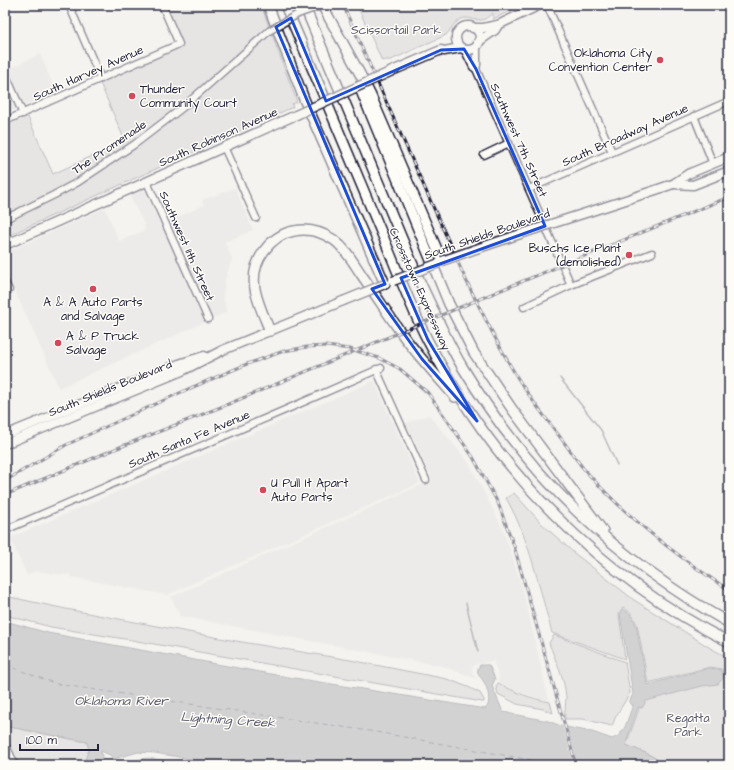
<svg xmlns="http://www.w3.org/2000/svg" width="734" height="770" font-family="'Architects Daughter',sans-serif">
  <style>
    .built { fill: #e4e3e2 }
    .green { fill: #d5d4d5; stroke: #7c7b88 }
    .water { fill: #acacb2; stroke: #757582 }
    .pier { fill: #f4f3ef }
    .lines { fill: none; stroke-linecap: round; stroke-linejoin: round }
    .stream { stroke: #757582; stroke-width: 1.5 }
    .ferry { stroke: #59596b; stroke-width: 1; stroke-dasharray: 5 4; stroke-linecap: butt }
    .minor-casing { stroke: #22223b; stroke-width: 9 }
    .major-casing { stroke: #22223b; stroke-width: 11 }
    .highway-casing { stroke: #22223b; stroke-width: 12 }
    .minor { stroke: #fdfcf7; stroke-width: 6 }
    .major { stroke: #fdfcf7; stroke-width: 8 }
    .highway { stroke: #fdfcf7; stroke-width: 9 }
    .rail-casing { stroke: #22223b; stroke-width: 3 }
    .rail { stroke: #fdfcf7; stroke-width: 1.5; stroke-dasharray: 4.5; stroke-linecap: butt }
    .minor-bridge-casing { stroke: #22223b; stroke-width: 9; stroke-linecap: butt }
    .major-bridge-casing { stroke: #22223b; stroke-width: 11; stroke-linecap: butt }
    .minor-bridge { stroke: #fdfcf7; stroke-width: 6 }
    .major-bridge { stroke: #fdfcf7; stroke-width: 8 }
    .marked { fill: none; stroke: #1d4ed8; stroke-width: 3; stroke-linejoin: round }
    .poi-dot { fill: #d1495b; stroke: #fdfcf7; stroke-width: 1.5 }
    .labels { text-anchor: middle; stroke-width: 3; stroke-linejoin: round; paint-order: stroke }
    .park-label { font-size: 12px; fill: #585769; stroke: #fdfcf7 }
    .poi-label { font-size: 12px; fill: #22223b; stroke: #fdfcf7; text-anchor: start }
    .street-label { font-size: 12px; fill: #22223b; stroke: #fdfcf7 }
    .water-label { font-size: 13px; font-style: italic; fill: #59596b; stroke: #fdfcf7 }
  </style>
  <rect width="100%" height="100%" fill="#f4f3ef"/>
  <filter id="ink" filterUnits="userSpaceOnUse"><feTurbulence type="fractalNoise" baseFrequency=".025" numOctaves="2"/><feDisplacementMap in="SourceGraphic" scale="8" xChannelSelector="R" yChannelSelector="G"/><feConvolveMatrix kernelMatrix="1 2 1 2 8 2 1 2 1" color-interpolation-filters="sRGB"/></filter>
  <g filter="url(#ink)">
    <g class="built">
      <polygon points="40,54 56,92 5,114 5,71"/>
      <polygon points="144,188 161,225 204,205 202,200 235,188 253,230 225,242 232,259 225,280 223,297 227,312 59,388 5,269 5,253 105,208 119,241 144,231 145,226 129,195"/>
      <polygon points="374,381 420,483 167,595 71,577 70,574 63,575 36,571 27,575 10,538"/>
      <polygon points="429,415 469,463 503,529 523,590 549,701 543,700 510,689 498,683 499,677 493,661 477,664 473,666 472,669 473,674 477,679 442,666 180,616 171,597 432,480 406,423"/>
    </g>
    <g class="green">
      <polygon points="165,5 261,5 297,102 292,104 293,107 5,237 5,125 27,115 53,174 125,141 100,83 183,45"/>
      <path d="M 357,5 L 523,5 L 493,19 L 493,13 C 488,16 485,21 479,20 C 471,20 466,15 458,21 C 452,25 450,31 446,35 L 391,60 L 386,60 L 382,61 Z"/>
      <path d="M 514,493 L 541,523 L 574,553 L 634,600 L 712,649 L 729,658 L 729,672 L 724,674 L 722,669 L 710,667 L 648,683 L 637,624 L 631,613 L 623,607 L 619,614 L 625,659 L 552,633 C 539,587 530,540 506,498 Z"/>
      <polygon points="5,596 66,609 236,641 350,660 447,679 468,687 480,693 484,700 484,702 482,702 137,641 51,627 5,615"/>
      <path d="M 554,635 L 625,662 L 630,693 L 616,716 L 612,726 L 583,719 L 565,719 C 564,711 566,705 566,697 C 565,679 555,660 549,643 Z"/>
      <polygon points="729,674 729,765 667,765 648,754 626,745 644,695"/>
      <path d="M 498,683 C 514,692 532,699 550,702 L 553,713 L 543,709 L 517,704 L 500,695 L 498,694 L 496,687 Z"/>
      <polygon points="5,726 87,742 89,750 83,765 5,765"/>
      <polygon points="147,758 194,765 115,765 119,763"/>
    </g>
    <path class="water" d="M 623,609 L 630,614 L 636,625 L 647,685 L 710,668 L 721,670 L 724,677 L 718,684 L 702,686 L 646,701 L 642,708 L 638,707 L 628,736 L 626,745 L 648,754 L 667,765 L 227,765 L 155,753 L 138,752 L 113,759 L 110,755 L 101,751 L 102,756 L 101,765 L 83,765 L 89,750 L 87,742 L 5,726 L 5,621 L 48,633 L 276,675 L 485,709 C 492,704 488,689 484,682 C 480,675 474,674 480,665 L 489,665 L 495,679 L 492,686 L 503,712 L 548,721 L 561,726 L 592,732 L 612,739 L 619,736 L 625,727 L 633,705 L 629,703 L 633,694 L 620,614 Z"/>
    <polygon class="pier" points="562,724 566,725 578,765 574,765"/>
    <g class="lines">
      <g class="stream">
        <polyline points="560,378 601,430 617,465"/>
        <polyline points="466,603 478,652"/>
      </g>
      <polyline class="ferry" points="5,665 57,684 376,732 559,765"/>
      <defs>
        <g id="minor">
          <polyline points="69,5 101,79"/>
          <polyline points="547,5 612,152"/>
          <polyline points="477,45 477,65 476,69 571,285"/>
          <polyline points="464,49 473,67 476,69"/>
          <polyline points="5,73 23,114"/>
          <polyline points="694,116 713,164"/>
          <polyline points="5,121 179,44 162,5"/>
          <polyline points="224,147 256,218"/>
          <polyline points="484,155 509,143"/>
          <polyline points="147,182 208,319"/>
          <polyline points="529,189 729,101"/>
          <polyline points="5,219 54,195 78,182 135,144 182,108 269,31"/>
          <polyline points="5,282 9,290"/>
          <polyline points="524,307 571,285 652,253"/>
          <polyline points="376,369 426,480"/>
          <polyline points="5,530 285,410 381,368"/>
        </g>
        <g id="major">
          <circle cx="468" cy="38" r="12"/>
          <polyline points="473,28 483,28 498,25 540,5"/>
          <polyline points="478,42 495,30 498,25"/>
          <polyline points="392,71 441,50 444,51 461,48"/>
          <polyline points="673,184 688,174 729,157"/>
          <polyline points="673,184 693,185 729,171"/>
          <polyline points="5,245 296,115"/>
          <polyline points="5,435 179,364 204,356"/>
          <polyline points="5,444 182,371 223,350 343,301"/>
          <polyline points="5,746 14,765"/>
        </g>
        <g id="highway">
          <polyline points="268,5 304,99 385,284"/>
          <path d="M 285,5 C 318,81 350,158 382,234 C 397,269 410,306 428,341 C 494,469 600,577 729,642"/>
          <path d="M 304,5 L 421,284 C 435,313 447,342 463,368 C 530,479 617,560 729,623"/>
          <polyline points="322,5 360,74 371,96 442,261"/>
          <polyline points="359,86 449,304 474,353 512,409 603,531"/>
          <path d="M 270,331 C 259,304 244,278 264,251 C 271,241 282,233 294,231 C 308,228 322,232 334,240 C 346,249 353,262 361,274 C 375,294 388,314 402,334 C 418,356 437,376 455,397"/>
        </g>
      </defs>
      <use href="#minor" class="minor-casing"/>
      <use href="#major" class="major-casing"/>
      <use href="#highway" class="highway-casing"/>
      <use href="#minor" class="minor"/>
      <use href="#major" class="major"/>
      <use href="#highway" class="highway"/>
      <defs>
        <g id="rail">
          <path d="M 343,5 L 465,278 C 481,311 498,345 517,377 C 528,395 541,412 554,429 C 564,442 573,455 583,468 C 623,514 678,557 729,590"/>
          <polyline points="5,481 66,445 186,390 247,364 284,351 307,347 326,346 350,349 379,358 400,369 428,393 473,457 498,503 514,546 576,765"/>
          <polyline points="5,495 120,447 226,405 506,288 729,197"/>
        </g>
      </defs>
      <use href="#rail" class="rail-casing"/>
      <use href="#rail" class="rail"/>
      <defs>
        <polyline id="minor-bridge" points="269,31 298,14 323,5"/>
        <g id="major-bridge">
          <polyline points="296,115 392,71"/>
          <path d="M 442,261 C 518,233 596,211 673,184"/>
          <polyline points="393,281 439,263"/>
          <polyline points="343,301 385,284"/>
        </g>
      </defs>
      <use href="#minor-bridge" class="minor-bridge-casing"/>
      <use href="#major-bridge" class="major-bridge-casing"/>
      <use href="#minor-bridge" class="minor-bridge"/>
      <use href="#major-bridge" class="major-bridge"/>
    </g>
  </g>
  <path d="M0 0H734V770H0ZM 291,18 L 326,101 L 441,50 L 464,49 L 476,69 L 545,226 L 401,278 L 428,340 L 477,421 L 422,359 L 372,289 L 385,284 L 276,27 Z" fill="#f4f3ef" fill-opacity=".55" fill-rule="evenodd"/>
  <path class="marked" d="M 291,18 L 326,101 L 441,50 L 464,49 L 476,69 L 545,226 L 401,278 L 428,340 L 477,421 L 422,359 L 372,289 L 385,284 L 276,27 Z"/>
  <g class="poi-dot">
    <circle cx="660" cy="60" r="4"/>
    <circle cx="132" cy="96" r="4"/>
    <circle cx="629" cy="255" r="4"/>
    <circle cx="93" cy="289" r="4"/>
    <circle cx="58" cy="343" r="4"/>
    <circle cx="263" cy="490" r="4"/>
  </g>
  <g class="labels">
    <g class="park-label">
      <text x="396" y="34">Scissortail Park</text>
      <text x="688" y="722">Regatta<tspan x="688" dy="14">Park</tspan></text>
    </g>
    <g class="poi-label">
      <text x="652" y="57" text-anchor="end">Oklahoma City<tspan x="652" dy="14">Convention Center</tspan></text>
      <text x="140" y="93">Thunder<tspan x="140" dy="14">Community Court</tspan></text>
      <text x="621" y="252" text-anchor="end">Buschs Ice Plant<tspan x="621" dy="14">(demolished)</tspan></text>
      <text x="93" y="306" text-anchor="middle">A &amp; A Auto Parts<tspan x="93" dy="14">and Salvage</tspan></text>
      <text x="66" y="340">A &amp; P Truck<tspan x="66" dy="14">Salvage</tspan></text>
      <text x="271" y="487">U Pull It Apart<tspan x="271" dy="14">Auto Parts</tspan></text>
    </g>
    <g class="street-label">
      <text transform="translate(88 73) rotate(-24)" y="4">South Harvey Avenue</text>
      <text transform="translate(625 135) rotate(-24)" y="4">South Broadway Avenue</text>
      <text transform="translate(218 137) rotate(-24)" y="4">South Robinson Avenue</text>
      <text transform="translate(519 140) rotate(66)" y="4">Southwest 7th Street</text>
      <text transform="translate(109 147) rotate(-34)" y="4">The Promenade</text>
      <text transform="translate(487 234) rotate(-19)" y="4">South Shields Boulevard</text>
      <text transform="translate(187 246) rotate(66)" y="4">Southwest 11th Street</text>
      <text transform="translate(420 289) rotate(66)" y="4">Crosstown Expressway</text>
      <text transform="translate(110 388) rotate(-22)" y="4">South Shields Boulevard</text>
      <text transform="translate(189 439) rotate(-23)" y="4">South Santa Fe Avenue</text>
    </g>
    <g class="water-label">
      <text x="121" y="705">Oklahoma River</text>
      <text transform="translate(228 719) rotate(4)" y="5">Lightning Creek</text>
    </g>
  </g>
  <rect width="734" height="770" fill="none" stroke="#fdfcf7" stroke-width="20"/>
  <rect x="10" y="10" width="714" height="750" fill="none" stroke="#22223b" stroke-width="1.5" filter="url(#ink)"/>
  <path d="M20 744v6h78v-6" fill="none" stroke="#22223b" stroke-width="2"/>
  <text x="26" y="744" font-size="12" fill="#22223b" stroke="#fdfcf7" stroke-width="3" paint-order="stroke">100 m</text>
</svg>
